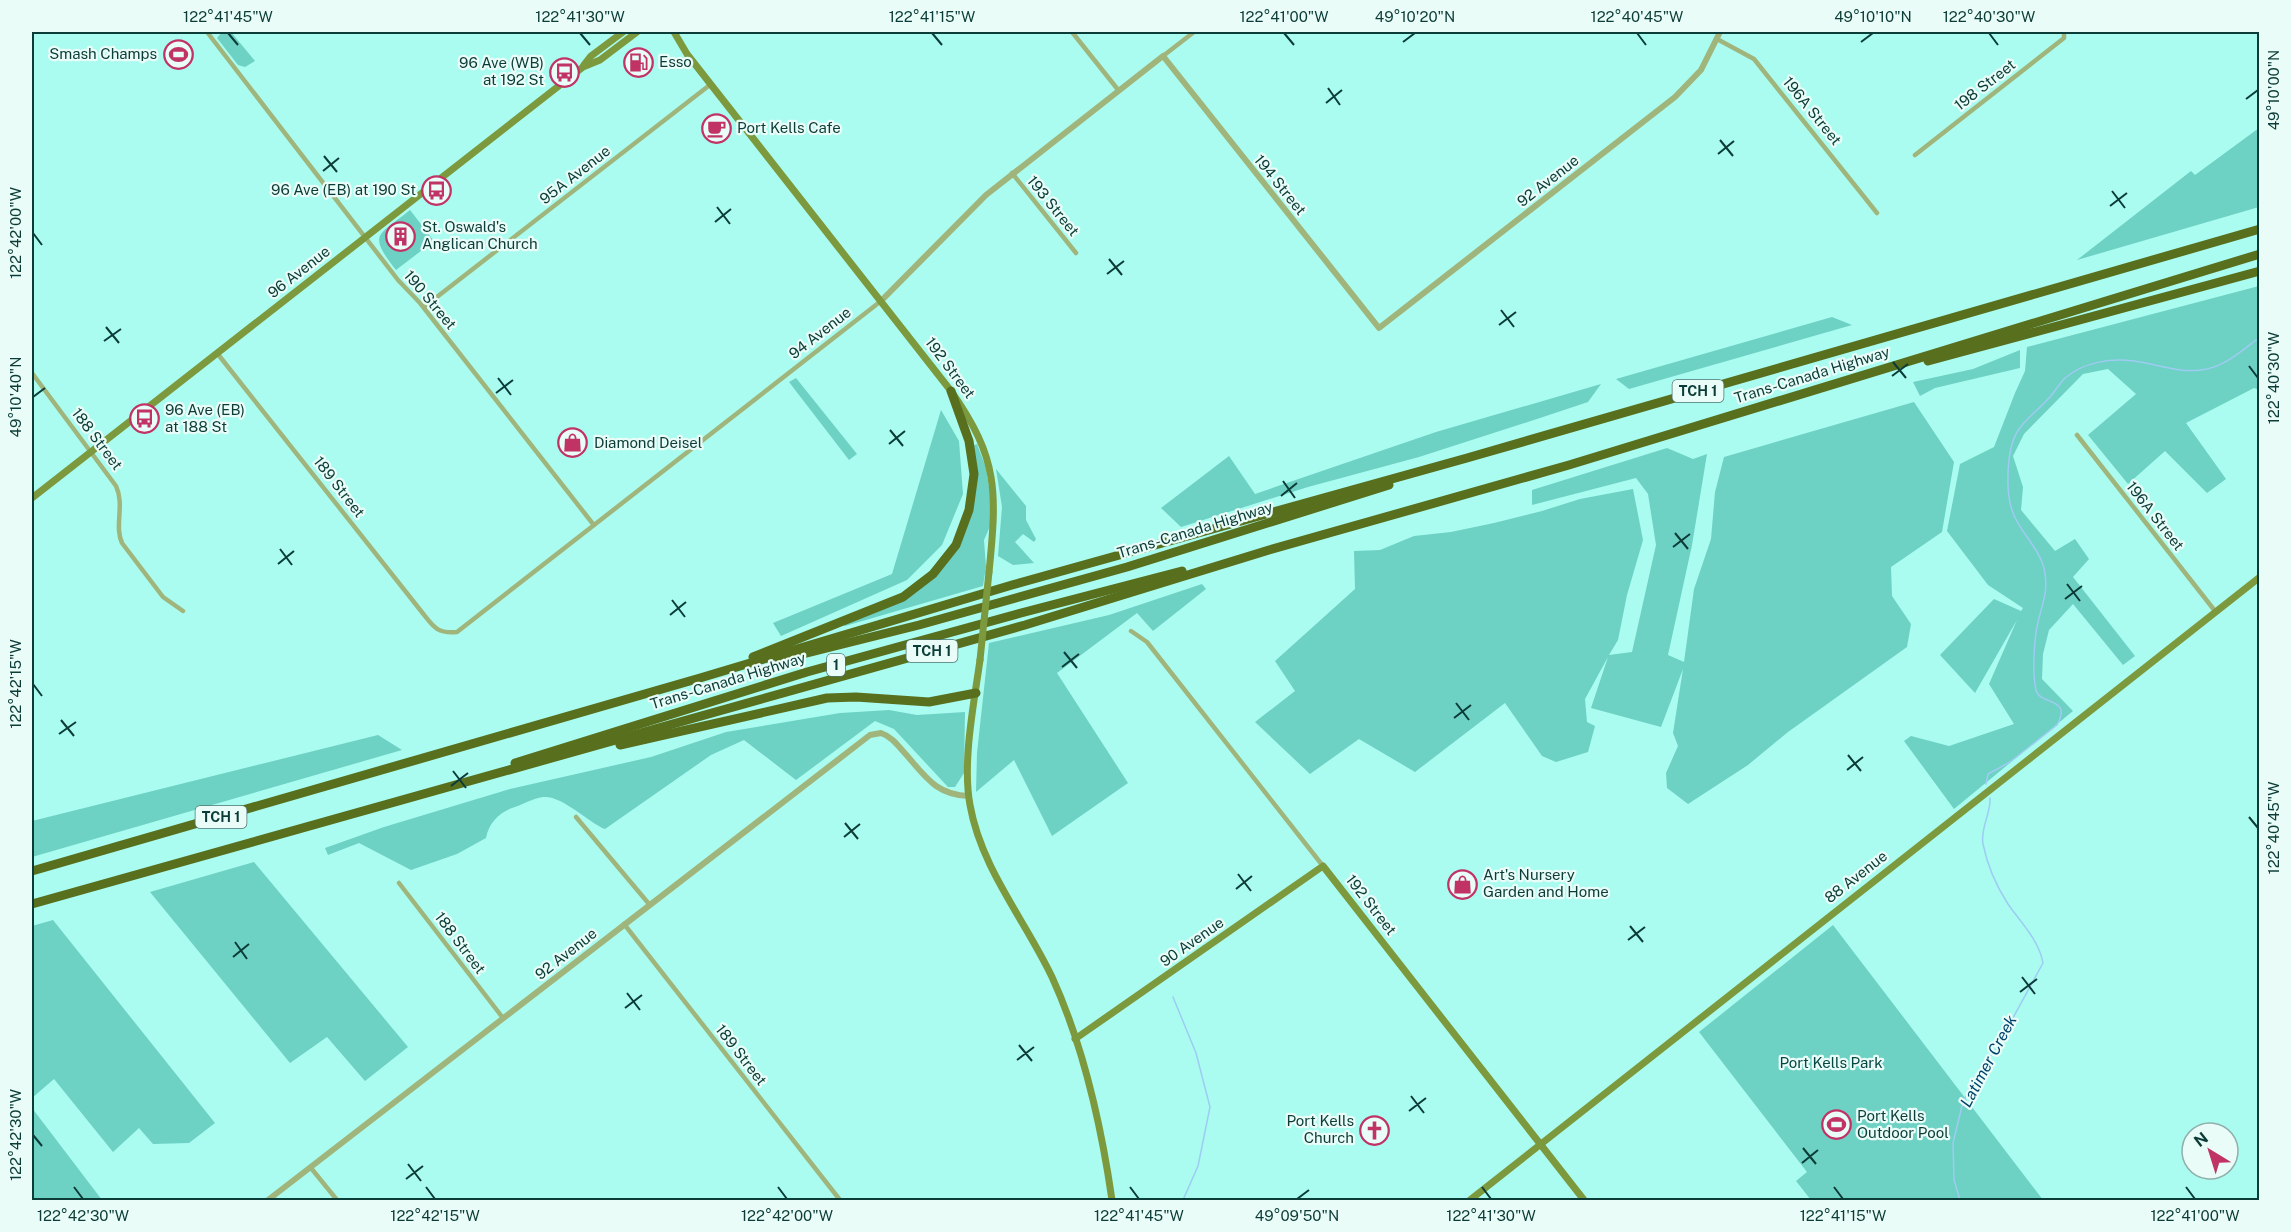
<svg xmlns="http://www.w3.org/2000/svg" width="2291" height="1232" font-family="'Public Sans',sans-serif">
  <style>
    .green { fill: #6dd1c4 }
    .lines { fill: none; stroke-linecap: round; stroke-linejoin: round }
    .stream { stroke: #9eccf2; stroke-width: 1.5 }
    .minor { stroke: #a0b57b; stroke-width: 4.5 }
    .tertiary { stroke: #a0b57b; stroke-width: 6 }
    .secondary { stroke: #7d993e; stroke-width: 7 }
    .motorway { stroke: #586f1e; stroke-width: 9 }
    .secondary-bridge { stroke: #7d993e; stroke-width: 7 }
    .ticks { fill: none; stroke: #0c3c37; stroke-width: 2 }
    .labels { text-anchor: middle; stroke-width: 4.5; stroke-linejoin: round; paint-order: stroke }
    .shield { fill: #e9fcf8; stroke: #4e7671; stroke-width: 1.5 }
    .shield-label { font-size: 14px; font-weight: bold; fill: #0c3c37 }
    .poi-label { font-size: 15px; fill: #0c3c37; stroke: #e9fcf8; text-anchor: start }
    .street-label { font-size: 15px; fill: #0c3c37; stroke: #e9fcf8 }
    .park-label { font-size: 15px; fill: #074741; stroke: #e9fcf8 }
    .water-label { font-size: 16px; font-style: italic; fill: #00426b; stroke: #e9fcf8 }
    .neatline { fill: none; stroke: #0c3c37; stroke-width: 2 }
    .ticks-label { font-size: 15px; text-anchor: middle; fill: #0c3c37 }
  </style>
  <rect width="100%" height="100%" fill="#aafcf0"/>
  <g class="green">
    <polygon points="222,32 231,32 255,61 245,67 238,65 217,38"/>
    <polygon points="2259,128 2259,207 2077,260 2191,171 2195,175"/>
    <path d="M 410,210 L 434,241 L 396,270 C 367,233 378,236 410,210 Z"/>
    <polygon points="2259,286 2259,390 2254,388 2186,423 2226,479 2207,493 2165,451 2128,484 2088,435 2136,394 2108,369 2083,374 2024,434 2013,456 2023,487 2021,510 2055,551 2075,539 2089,559 2073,577 2135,656 2123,665 2073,604 2049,630 2043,654 2042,679 2073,711 1954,809 1904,741 1911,736 1949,746 2014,724 1989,684 2017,620 1975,693 1940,655 1994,599 2021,611 2023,608 1988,585 1947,531 1960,464 1994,447 2015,393 2025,371 2027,347"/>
    <polygon points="1832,317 1852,325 1629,389 1616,379"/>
    <polygon points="2020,350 2020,368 1935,388 1920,396 1913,382 1973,369"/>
    <polygon points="796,378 857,454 849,460 789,382"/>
    <polygon points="1601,384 1588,402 1543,417 1419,457 1308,487 1181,527 1161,508 1229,456 1255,494 1436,432"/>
    <polygon points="1914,402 1954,462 1942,532 1891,567 1892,596 1911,624 1907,647 1788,732 1748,765 1688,804 1667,788 1666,773 1678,746 1673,733 1683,669 1661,727 1591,708 1608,657 1585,699 1587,722 1595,726 1588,752 1556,762 1542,756 1505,703 1415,772 1359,739 1310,774 1255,722 1295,691 1275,661 1355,589 1354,551 1380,550 1414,536 1451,532 1494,523 1542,511 1580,499 1633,489 1643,540 1627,595 1618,640 1609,655 1632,652 1656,545 1648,494 1636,478 1532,505 1532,490 1667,448 1693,459 1707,454 1692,545 1668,655 1684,662 1694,589 1711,539 1715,492 1724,457"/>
    <polygon points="941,410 959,441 963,494 942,545 907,580 781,636 773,623 892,574"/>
    <polygon points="977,444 986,468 991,499 991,524 984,540 986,567 983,586 845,626 844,625 924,586 970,519 972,446"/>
    <polygon points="996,469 1026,506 1026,520 1036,539 1034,542 1023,534 1015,542 1034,563 1013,565 998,556 1002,507"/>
    <polygon points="1202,584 1206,589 1153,631 1137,613 1057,673 1128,783 1052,836 1014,760 976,792 977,753 989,643 1109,615"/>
    <path d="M 889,710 L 917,715 L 965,712 L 964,773 L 955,787 L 948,787 L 894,729 L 875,721 L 796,780 L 744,740 L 711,755 L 605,829 C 588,822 562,795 543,797 C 533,798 522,805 512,808 C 499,813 489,823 486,838 L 457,854 L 411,870 L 359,843 L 328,855 L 325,848 L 384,827 L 510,789 L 651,757 L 726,732 L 840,713 Z"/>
    <polygon points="378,735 402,750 32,857 32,821"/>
    <polygon points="254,862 408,1047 365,1081 327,1037 290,1063 150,892"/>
    <polygon points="53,920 215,1123 189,1143 153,1144 139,1128 113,1152 54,1079 32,1098 32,926"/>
    <polygon points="1833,925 2043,1200 1811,1200 1796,1181 1807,1172 1699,1032"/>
    <polygon points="32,1108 102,1200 32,1200"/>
  </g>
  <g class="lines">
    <g class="stream">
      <path d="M 1986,784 L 1988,774 L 2010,762 L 2057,725 C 2073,697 2039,705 2036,690 C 2032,673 2034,639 2038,622 C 2043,601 2049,590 2044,568 C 2039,548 2020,532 2013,513 C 2005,492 2006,447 2019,429 C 2027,418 2039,409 2048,399 C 2054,393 2059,384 2065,378 C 2084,362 2110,358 2134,361 C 2156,364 2179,373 2201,370 C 2225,367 2241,351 2260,337"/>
      <polyline points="1173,997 1196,1053 1210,1107 1198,1166 1183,1200"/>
      <path d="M 1960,1200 L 1954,1180 L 1953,1143 L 1963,1102 L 1973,1082 L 1997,1047 L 2043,963 C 2039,940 2021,923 2008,904 C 1997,887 1987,864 1983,844 C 1980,828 1991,814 1990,798"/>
    </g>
    <g class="minor">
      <polyline points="207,32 398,280 420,303 593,524"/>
      <polyline points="1072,32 1119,91"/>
      <polyline points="1717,39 1754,59 1877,213"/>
      <polyline points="1163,56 1194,32"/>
      <polyline points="1915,155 2064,38 2064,32"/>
      <polyline points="1012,173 1076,253"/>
      <polyline points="424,307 711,84"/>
      <path d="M 217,353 L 421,611 C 433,626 436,634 457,632 L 881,301"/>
      <path d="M 32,373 L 116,486 C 125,505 114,526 122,543 L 163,597 L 183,611"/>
      <polyline points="2077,435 2215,611"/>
      <polyline points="1131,631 1147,642 1323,866"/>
      <polyline points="576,817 649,904"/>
      <polyline points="399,883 503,1018"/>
      <polyline points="624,924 840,1200"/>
      <polyline points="311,1168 337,1200"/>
    </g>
    <g class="tertiary">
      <polyline points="881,301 986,195 1163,56 1379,328 1675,97 1701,70 1720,32"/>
      <path d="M 268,1200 L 870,735 L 881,733 C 890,736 896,743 902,750 C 924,774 934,795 969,796"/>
    </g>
    <g class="secondary">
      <path d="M 674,32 L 687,54 L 951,391 C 999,459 997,492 989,572"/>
      <polyline points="584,65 591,56 623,32"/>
      <polyline points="32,498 583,67 600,60 637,32"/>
      <path d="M 980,660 C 974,703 962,762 970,805 C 981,868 1025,920 1052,977 C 1084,1047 1101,1124 1112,1200"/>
      <polyline points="1075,1039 1323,866 1584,1200"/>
      <polyline points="1470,1200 2260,577"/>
    </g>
    <g class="motorway">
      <polyline points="1928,361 2260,271"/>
      <polyline points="753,657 903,597 933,574 956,545 969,510 974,474 969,441 951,391"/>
      <polyline points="779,660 919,625 1127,567 1389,485"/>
      <polyline points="620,745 827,698 856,697 929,702 976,693"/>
      <polyline points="515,763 807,672 1021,613 1182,571"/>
      <polyline points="32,871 700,678 1012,585 1467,458 2260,229"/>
      <polyline points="32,904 1025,625 1269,550 1569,465 2260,254"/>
    </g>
    <polyline class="secondary-bridge" points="980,660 989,572"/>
  </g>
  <path class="ticks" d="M 228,33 L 238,45M 580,33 L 590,45M 932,33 L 942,45M 1284,33 L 1294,45M 1637,33 L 1646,45M 1989,33 L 1998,45M 1403,42 L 1415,33M 1861,42 L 1873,33M 1328,88 L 1340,105M 2246,99 L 2258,90M 1326,103 L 1342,90M 1720,140 L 1733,156M 1718,154 L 1734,141M 324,156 L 337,172M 323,171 L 339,158M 2112,191 L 2125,208M 2110,206 L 2127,193M 717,207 L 730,224M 715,222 L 731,209M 33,233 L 42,245M 1109,259 L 1122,275M 1107,274 L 1124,261M 1501,310 L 1514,327M 1499,325 L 1516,312M 106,327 L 119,343M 104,341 L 121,329M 1893,362 L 1906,378M 2249,366 L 2258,378M 1892,376 L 1908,364M 498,378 L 511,395M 496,393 L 513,380M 33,397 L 45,388M 890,430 L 903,446M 889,444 L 905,431M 1283,481 L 1295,498M 1281,496 L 1297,483M 1675,533 L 1688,549M 1673,547 L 1690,534M 280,549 L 292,565M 278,564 L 294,551M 2067,584 L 2080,601M 2065,599 L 2082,586M 672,600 L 685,617M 670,615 L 686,602M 1064,652 L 1077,668M 1062,667 L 1079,654M 33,684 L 42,696M 1456,703 L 1469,720M 1454,718 L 1471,705M 61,720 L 74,736M 59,734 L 76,722M 1848,755 L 1861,771M 1847,770 L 1863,757M 453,771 L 466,788M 451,786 L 468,773M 2249,817 L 2258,828M 845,823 L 858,839M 844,837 L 860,824M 1238,874 L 1251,891M 1236,889 L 1252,876M 1630,926 L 1643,942M 1628,940 L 1645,927M 235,942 L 247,959M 233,957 L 249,944M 2022,977 L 2035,994M 2020,992 L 2037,979M 627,993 L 640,1010M 625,1008 L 642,995M 1019,1045 L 1032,1061M 1017,1060 L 1034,1047M 1411,1096 L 1424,1113M 1409,1111 L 1426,1098M 33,1135 L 42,1146M 1803,1148 L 1816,1164M 1802,1163 L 1818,1150M 408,1164 L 421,1181M 406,1179 L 423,1166M 74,1187 L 83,1199M 426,1187 L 435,1199M 778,1187 L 787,1199M 1130,1187 L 1139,1199M 1482,1187 L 1491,1199M 1834,1187 L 1843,1199M 2186,1187 L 2195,1199M 1297,1199 L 1309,1190"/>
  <defs>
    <symbol id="stadium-ring" viewBox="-11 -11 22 22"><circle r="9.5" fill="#e9fcf8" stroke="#c03364" stroke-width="1.5"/><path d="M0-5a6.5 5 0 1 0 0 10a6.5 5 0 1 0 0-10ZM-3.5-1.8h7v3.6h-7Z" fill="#c03364"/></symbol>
    <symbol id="fuel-ring" viewBox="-11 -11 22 22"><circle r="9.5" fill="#e9fcf8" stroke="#c03364" stroke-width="1.5"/><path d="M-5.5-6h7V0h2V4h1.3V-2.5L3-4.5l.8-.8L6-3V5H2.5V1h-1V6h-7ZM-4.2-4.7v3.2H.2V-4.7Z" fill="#c03364"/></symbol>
    <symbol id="bus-ring" viewBox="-11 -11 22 22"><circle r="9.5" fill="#e9fcf8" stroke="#c03364" stroke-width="1.5"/><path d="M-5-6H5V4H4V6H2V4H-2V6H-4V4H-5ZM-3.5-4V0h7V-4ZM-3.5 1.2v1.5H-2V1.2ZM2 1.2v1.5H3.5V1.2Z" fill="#c03364"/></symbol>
    <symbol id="cafe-ring" viewBox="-11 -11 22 22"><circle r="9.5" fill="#e9fcf8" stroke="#c03364" stroke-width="1.5"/><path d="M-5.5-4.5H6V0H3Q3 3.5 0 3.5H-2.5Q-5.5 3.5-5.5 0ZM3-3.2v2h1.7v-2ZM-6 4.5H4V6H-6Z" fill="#c03364"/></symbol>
    <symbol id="building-ring" viewBox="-11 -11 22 22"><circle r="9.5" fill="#e9fcf8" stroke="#c03364" stroke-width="1.5"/><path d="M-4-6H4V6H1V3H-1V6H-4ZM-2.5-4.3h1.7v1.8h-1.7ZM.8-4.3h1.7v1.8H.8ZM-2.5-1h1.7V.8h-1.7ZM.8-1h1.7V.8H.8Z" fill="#c03364"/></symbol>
    <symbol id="shop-ring" viewBox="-11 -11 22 22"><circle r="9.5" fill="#e9fcf8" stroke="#c03364" stroke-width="1.5"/><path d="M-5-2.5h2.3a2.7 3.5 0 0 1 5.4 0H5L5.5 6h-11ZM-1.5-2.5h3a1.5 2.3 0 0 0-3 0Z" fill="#c03364"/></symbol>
    <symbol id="church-ring" viewBox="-11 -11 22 22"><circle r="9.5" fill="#e9fcf8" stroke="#c03364" stroke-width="1.5"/><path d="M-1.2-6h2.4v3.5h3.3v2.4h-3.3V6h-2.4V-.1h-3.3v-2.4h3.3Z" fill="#c03364"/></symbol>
  </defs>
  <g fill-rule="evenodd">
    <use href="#stadium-ring" x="162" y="38" width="33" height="33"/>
    <use href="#fuel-ring" x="622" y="46" width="33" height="33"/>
    <use href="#bus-ring" x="548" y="56" width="33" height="33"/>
    <use href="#cafe-ring" x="700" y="112" width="33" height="33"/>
    <use href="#bus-ring" x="420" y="174" width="33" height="33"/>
    <use href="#building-ring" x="384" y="220" width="33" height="33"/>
    <use href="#bus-ring" x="128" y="402" width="33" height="33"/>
    <use href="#shop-ring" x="556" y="426" width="33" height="33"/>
    <use href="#shop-ring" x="1446" y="868" width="33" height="33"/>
    <use href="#stadium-ring" x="1820" y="1108" width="33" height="33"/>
    <use href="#church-ring" x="1358" y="1114" width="33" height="33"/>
  </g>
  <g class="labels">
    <g class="shield">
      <rect x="1672.5" y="380" width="51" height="22" rx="4.5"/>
      <rect x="906.5" y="640" width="51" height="22" rx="4.5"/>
      <rect x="827" y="654" width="18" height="22" rx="4.5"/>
      <rect x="195.5" y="806" width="51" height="22" rx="4.5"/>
    </g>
    <g class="shield-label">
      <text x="1698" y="396">TCH 1</text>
      <text x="932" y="656">TCH 1</text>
      <text x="836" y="670">1</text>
      <text x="221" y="822">TCH 1</text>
    </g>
    <g class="poi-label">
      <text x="157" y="59" text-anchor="end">Smash Champs</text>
      <text x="659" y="67">Esso</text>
      <text x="544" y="68" text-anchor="end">96 Ave (WB)<tspan x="544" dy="17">at 192 St</tspan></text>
      <text x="737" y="133">Port Kells Cafe</text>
      <text x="416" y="195" text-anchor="end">96 Ave (EB) at 190 St</text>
      <text x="422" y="232">St. Oswald's<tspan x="422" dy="17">Anglican Church</tspan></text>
      <text x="165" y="415">96 Ave (EB)<tspan x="165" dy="17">at 188 St</tspan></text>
      <text x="594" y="448">Diamond Deisel</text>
      <text x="1483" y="880">Art's Nursery<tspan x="1483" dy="17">Garden and Home</tspan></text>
      <text x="1857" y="1121">Port Kells<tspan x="1857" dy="17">Outdoor Pool</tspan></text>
      <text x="1354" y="1126" text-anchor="end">Port Kells<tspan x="1354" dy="17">Church</tspan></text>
    </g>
    <g class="street-label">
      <text transform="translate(1985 85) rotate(-38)" y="5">198 Street</text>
      <text transform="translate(1812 111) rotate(51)" y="5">196A Street</text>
      <text transform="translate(575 175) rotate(-38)" y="5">95A Avenue</text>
      <text transform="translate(1548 181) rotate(-38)" y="5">92 Avenue</text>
      <text transform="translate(1280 185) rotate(51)" y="5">194 Street</text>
      <text transform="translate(1053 206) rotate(51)" y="5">193 Street</text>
      <text transform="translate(299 272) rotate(-38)" y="5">96 Avenue</text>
      <text transform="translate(430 300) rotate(50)" y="5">190 Street</text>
      <text transform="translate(820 333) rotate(-38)" y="5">94 Avenue</text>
      <text transform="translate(950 368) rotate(53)" y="5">192 Street</text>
      <text transform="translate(1812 375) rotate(-17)" y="5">Trans-Canada Highway</text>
      <text transform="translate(97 439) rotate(53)" y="5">188 Street</text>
      <text transform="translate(339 487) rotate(52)" y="5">189 Street</text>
      <text transform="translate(2155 516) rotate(52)" y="5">196A Street</text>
      <text transform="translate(1195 530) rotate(-17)" y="5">Trans-Canada Highway</text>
      <text transform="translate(728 681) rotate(-17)" y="5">Trans-Canada Highway</text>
      <text transform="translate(1856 877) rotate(-38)" y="5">88 Avenue</text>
      <text transform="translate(1371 905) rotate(52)" y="5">192 Street</text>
      <text transform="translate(1192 942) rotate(-35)" y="5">90 Avenue</text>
      <text transform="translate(460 943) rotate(53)" y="5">188 Street</text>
      <text transform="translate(566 954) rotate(-38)" y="5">92 Avenue</text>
      <text transform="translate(741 1055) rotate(52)" y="5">189 Street</text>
    </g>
    <g class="park-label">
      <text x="1831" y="1068">Port Kells Park</text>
    </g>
    <g class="water-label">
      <text transform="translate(1988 1061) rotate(-62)" y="6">Latimer Creek</text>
    </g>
  </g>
  <rect width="2291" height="1232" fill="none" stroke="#e9fcf8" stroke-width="66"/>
  <g transform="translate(2210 1151) rotate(322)"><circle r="28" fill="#e9fcf8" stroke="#91afab" stroke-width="1.5"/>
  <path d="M0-4.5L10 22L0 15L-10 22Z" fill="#c03364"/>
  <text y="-9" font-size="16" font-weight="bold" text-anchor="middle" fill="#0c3c37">N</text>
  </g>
  <rect x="33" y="33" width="2225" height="1166" class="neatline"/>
  <g class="ticks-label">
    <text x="228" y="22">122°41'45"W</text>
    <text x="580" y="22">122°41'30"W</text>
    <text x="932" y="22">122°41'15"W</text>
    <text x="1284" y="22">122°41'00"W</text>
    <text x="1415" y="22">49°10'20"N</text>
    <text x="1637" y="22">122°40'45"W</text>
    <text x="1873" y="22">49°10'10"N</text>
    <text x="1989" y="22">122°40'30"W</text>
    <text transform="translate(2274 90) rotate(-90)" y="5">49°10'00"N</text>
    <text transform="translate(16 233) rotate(-90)" y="5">122°42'00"W</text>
    <text transform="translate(2274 378) rotate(-90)" y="5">122°40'30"W</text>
    <text transform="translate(16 397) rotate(-90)" y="5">49°10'40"N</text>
    <text transform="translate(16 684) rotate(-90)" y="5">122°42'15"W</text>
    <text transform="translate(2274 828) rotate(-90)" y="5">122°40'45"W</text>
    <text transform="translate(16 1135) rotate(-90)" y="5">122°42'30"W</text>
    <text x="83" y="1221">122°42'30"W</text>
    <text x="435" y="1221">122°42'15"W</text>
    <text x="787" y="1221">122°42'00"W</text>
    <text x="1139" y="1221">122°41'45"W</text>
    <text x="1297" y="1221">49°09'50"N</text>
    <text x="1491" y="1221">122°41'30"W</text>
    <text x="1843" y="1221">122°41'15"W</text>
    <text x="2195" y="1221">122°41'00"W</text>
  </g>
</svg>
